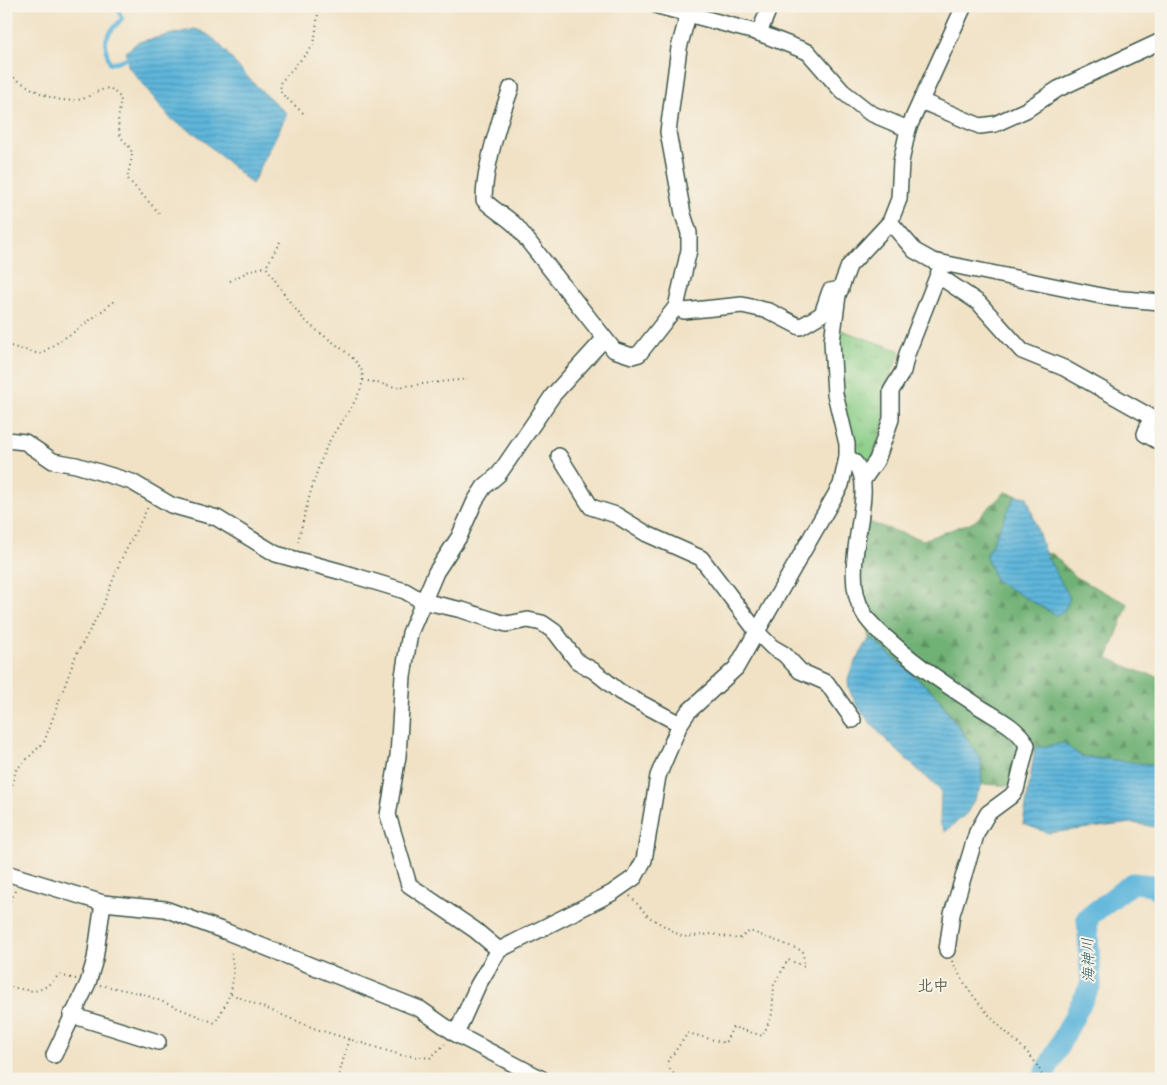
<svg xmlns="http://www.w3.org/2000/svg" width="1167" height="1085" font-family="Kalam,'Klee One',sans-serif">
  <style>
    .grass { fill: url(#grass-tufts); stroke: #54865e }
    .forest { fill: url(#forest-firs); stroke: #477754 }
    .water { fill: url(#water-rules); stroke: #3e7a88 }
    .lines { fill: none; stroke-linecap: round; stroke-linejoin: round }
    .stream { stroke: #5eb6db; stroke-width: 4 }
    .river { stroke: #5eb6db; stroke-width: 21 }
    .minor-casing { stroke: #3e564a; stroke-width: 18 }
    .path { stroke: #3e564a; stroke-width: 2; stroke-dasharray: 1 4; stroke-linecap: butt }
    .minor { stroke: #fff; stroke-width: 15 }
    .labels { text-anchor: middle; stroke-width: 4; stroke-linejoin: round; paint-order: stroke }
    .water-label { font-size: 15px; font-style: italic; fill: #2f5b5e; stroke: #f7f3e8 }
    .quarter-label { font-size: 16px; font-weight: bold; fill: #5f614b; stroke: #f7f3e8 }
  </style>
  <defs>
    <pattern id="grass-tufts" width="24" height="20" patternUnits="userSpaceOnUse" patternTransform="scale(1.25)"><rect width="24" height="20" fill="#8ace87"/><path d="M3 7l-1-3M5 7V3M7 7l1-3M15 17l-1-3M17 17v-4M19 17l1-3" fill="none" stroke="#70a86f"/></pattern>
    <pattern id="forest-firs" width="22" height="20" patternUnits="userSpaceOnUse" patternTransform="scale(1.25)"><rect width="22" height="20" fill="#6fb174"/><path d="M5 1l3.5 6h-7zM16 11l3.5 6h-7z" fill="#5b9160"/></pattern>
    <pattern id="water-rules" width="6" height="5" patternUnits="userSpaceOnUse" patternTransform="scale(1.25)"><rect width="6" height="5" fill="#5eb6db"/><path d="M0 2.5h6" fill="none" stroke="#4d95b2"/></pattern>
  </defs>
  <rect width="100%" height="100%" fill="#f7f3e8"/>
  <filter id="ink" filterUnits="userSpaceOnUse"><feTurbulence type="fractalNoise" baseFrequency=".02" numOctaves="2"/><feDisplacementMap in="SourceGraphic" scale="10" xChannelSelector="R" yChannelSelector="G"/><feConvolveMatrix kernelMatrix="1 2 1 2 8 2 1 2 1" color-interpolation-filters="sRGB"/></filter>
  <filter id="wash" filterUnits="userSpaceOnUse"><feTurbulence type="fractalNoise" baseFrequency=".0096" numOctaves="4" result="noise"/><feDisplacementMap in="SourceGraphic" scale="20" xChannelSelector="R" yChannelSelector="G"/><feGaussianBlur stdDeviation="1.12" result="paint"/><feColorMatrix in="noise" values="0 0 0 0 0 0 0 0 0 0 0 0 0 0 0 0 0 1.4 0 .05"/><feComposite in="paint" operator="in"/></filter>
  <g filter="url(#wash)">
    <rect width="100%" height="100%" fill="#f1e2c6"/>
    <path class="grass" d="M 841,330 L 901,351 L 882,394 L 884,421 L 872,459 L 862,470 C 849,423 834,378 841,330 Z"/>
    <polygon class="forest" points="1005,492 1016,495 986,556 996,581 1056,615 1064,611 1070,598 1045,553 1053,554 1075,577 1128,604 1108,658 1140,672 1161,677 1161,768 1156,765 1080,756 1064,743 1035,748 1010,786 982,784 981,759 937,695 870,637 853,563 862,520 923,540 975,521"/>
    <g class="water">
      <path d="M 195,29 C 217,35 226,54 241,70 C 255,86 271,99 287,114 L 252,184 L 197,135 L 171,119 L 128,66 L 126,52 L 138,42 Z"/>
      <polygon points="1016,495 1027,497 1045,553 1070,598 1064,611 1056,615 996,581 986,556"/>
      <path d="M 870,637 L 936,695 L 981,759 L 982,785 L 967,813 L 945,832 L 940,823 L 941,791 C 919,769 848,713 848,681 C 848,671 865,647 870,637 Z"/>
      <polygon points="1064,743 1080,756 1156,765 1161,768 1161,828 1132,823 1049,833 1023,824 1035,748"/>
    </g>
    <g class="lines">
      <path class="stream" d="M 117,6 L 122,19 C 104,37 102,40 110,64 L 127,58"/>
      <polyline class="river" points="1042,1079 1091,984 1087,918 1132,883 1152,885 1161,892"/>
    </g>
  </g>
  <g filter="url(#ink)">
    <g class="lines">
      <defs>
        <g id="minor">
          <polyline points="658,6 759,33 808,52 842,91 870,113 908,129"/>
          <polyline points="759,33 770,6"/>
          <path d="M 511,88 C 500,117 484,169 484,200 C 494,211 507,216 517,227 L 614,350 L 632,356 L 639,354 L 676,307 L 689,250 L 689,233 L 683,214 L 668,132 L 679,48 L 688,15"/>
          <polyline points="921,101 980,126 995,124 1026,110 1058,89 1161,41"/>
          <polyline points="890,222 915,251 933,261 1111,298 1161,302"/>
          <polyline points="939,276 979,303 1022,351 1064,368 1151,417 1145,434 1161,443"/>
          <polyline points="676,307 684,311 742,305 769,311 800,327 822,314 830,291 841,289"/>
          <polyline points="6,440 25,442 53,461 76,465 132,482 171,505 217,518 276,554 342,572 405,591 422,601 462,610 499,622 507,624 528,620 542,623 555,632 577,661 594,671 620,692 680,724"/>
          <polyline points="559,456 591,507 616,515 647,534 701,558 758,633 772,647 784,654 800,671 827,683 853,720"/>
          <path d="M 847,457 C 850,459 854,461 856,464 C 879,491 837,568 863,612 C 869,624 882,634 891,642 C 920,668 951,688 983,709 C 999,719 1018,728 1027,745 L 1016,790 L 1011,796 L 988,813 L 977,832 L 952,914 L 947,950"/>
          <polyline points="863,480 877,460 891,419 891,391 903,371 907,354 941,267"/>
          <polyline points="6,873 103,903 165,909 227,932 420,1009 456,1034 542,1079"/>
          <polyline points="499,950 475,930 409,885 388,815 398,756 403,676 410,633 436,572 459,537 475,501 484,487 499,474 553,395 604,339"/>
          <polyline points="71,1015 158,1042"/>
          <polyline points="456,1034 478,985 499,950 612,893 635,877 644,860 658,776 680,724 688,712 736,668 841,485 847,457 847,444 835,394 832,341 838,295 849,266 890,222 899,199 901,162 908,129 964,6"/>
          <polyline points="54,1055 88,983 95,959 103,903"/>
        </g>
      </defs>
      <use href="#minor" class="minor-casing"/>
      <g class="path">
        <path d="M 6,72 C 28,87 57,108 85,98 C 94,94 100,89 110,88 L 121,98 L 118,121 L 120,136 L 131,149 L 132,157 L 127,178 L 159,213"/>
        <polyline points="303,113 281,93 280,83 314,45 319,6"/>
        <path d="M 280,242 L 266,267 C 279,286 292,308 309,324 C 323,337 353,353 361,369 C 370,387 343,418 334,433 C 317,460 305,513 297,545"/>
        <polyline points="230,281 251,270 266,267"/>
        <polyline points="6,345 40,354 80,328 116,300"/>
        <polyline points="363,380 396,387 467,379"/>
        <polyline points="6,809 16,770 44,742 76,655 102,608 120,562 148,507"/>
        <polyline points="630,896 649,917 683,937 712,934 739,939 750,931 803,951 804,966 788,960 774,985 772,1014 763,1036 733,1027 725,1043 688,1033 666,1064 678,1079"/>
        <polyline points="6,910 16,889"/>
        <path d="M 952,961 C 965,988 986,1014 1008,1034 C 1023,1048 1037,1059 1043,1079"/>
        <path d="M 100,985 L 143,994 L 215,1023 C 232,993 237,984 230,949"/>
        <path d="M 6,986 C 35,991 37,997 59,975 L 76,979"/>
        <polyline points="231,994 316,1029 401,1055 430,1058 445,1044"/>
        <polyline points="338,1079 349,1038"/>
      </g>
      <use href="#minor" class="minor"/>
    </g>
  </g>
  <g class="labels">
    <g class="water-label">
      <text transform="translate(1088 960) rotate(-91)" y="5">海神川</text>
    </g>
    <g class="quarter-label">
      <text x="933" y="991">北中</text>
    </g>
  </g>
  <rect width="1167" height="1085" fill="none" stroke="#f7f3e8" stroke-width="25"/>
</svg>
